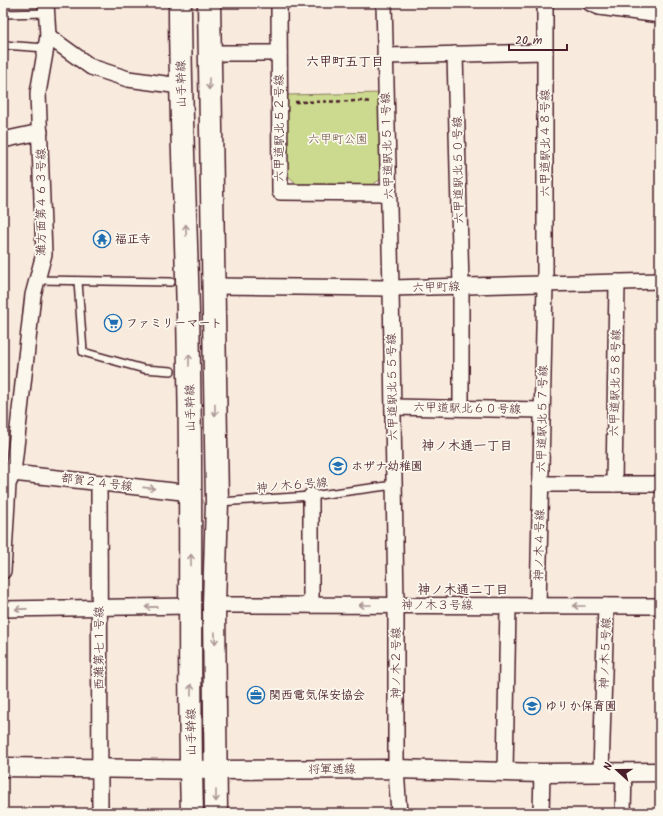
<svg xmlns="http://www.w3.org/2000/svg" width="663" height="816" font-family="Kalam,'Klee One',sans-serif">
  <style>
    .green { fill: #cbda8e; stroke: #8a7c5c }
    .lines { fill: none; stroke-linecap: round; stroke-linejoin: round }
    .service-casing { stroke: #4a1f2b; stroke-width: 10 }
    .minor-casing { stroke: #4a1f2b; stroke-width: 18 }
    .tertiary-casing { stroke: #4a1f2b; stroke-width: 21 }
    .primary-casing { stroke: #4a1f2b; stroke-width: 25 }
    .path { stroke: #4a1f2b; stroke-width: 2.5; stroke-dasharray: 4 3; stroke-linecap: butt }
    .service { stroke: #fbf7ec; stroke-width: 7 }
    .minor { stroke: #fbf7ec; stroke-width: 15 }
    .tertiary { stroke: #fbf7ec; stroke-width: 18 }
    .primary { stroke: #fbf7ec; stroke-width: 22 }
    .oneway { stroke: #ab9695 }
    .labels { text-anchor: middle; stroke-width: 3.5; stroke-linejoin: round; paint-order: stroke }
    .street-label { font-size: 12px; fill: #4a1f2b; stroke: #fbf7ec }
    .park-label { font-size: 12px; fill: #6a4e44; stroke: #fbf7ec }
    .poi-label { font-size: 12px; font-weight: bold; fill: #4a1f2b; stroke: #fbf7ec; text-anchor: start }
    .neighbourhood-label { font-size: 13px; font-weight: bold; fill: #4a1f2b; stroke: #fbf7ec }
  </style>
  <rect width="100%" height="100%" fill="#f8eadd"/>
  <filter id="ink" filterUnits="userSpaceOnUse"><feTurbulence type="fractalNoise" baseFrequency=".025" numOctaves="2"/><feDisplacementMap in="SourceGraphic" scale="8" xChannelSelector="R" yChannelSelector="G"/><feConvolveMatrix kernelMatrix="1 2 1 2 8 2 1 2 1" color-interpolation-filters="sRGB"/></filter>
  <g filter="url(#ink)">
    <polygon class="green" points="382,93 384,177 372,185 297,184 287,175 287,95"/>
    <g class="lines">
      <defs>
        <g id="service">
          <polyline points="3,14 47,13"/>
          <polyline points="3,45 46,48"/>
          <polyline points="37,280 171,282"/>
          <polyline points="78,281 83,352 144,369 171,371"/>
          <polyline points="219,502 311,496 394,485"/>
        </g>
        <g id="minor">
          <polyline points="279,3 280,192 388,193"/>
          <polyline points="384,3 391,288 396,605 396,769 399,813"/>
          <polyline points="590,3 599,7 660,15"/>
          <polyline points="48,36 91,67 128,79 180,86"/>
          <polyline points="209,53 279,53"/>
          <polyline points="455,54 461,286 461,408"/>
          <polyline points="385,56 545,52"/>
          <polyline points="3,140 40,132"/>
          <polyline points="212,286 391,288 660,281"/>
          <polyline points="393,407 542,410"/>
          <polyline points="4,472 191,493"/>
          <polyline points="99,483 100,813"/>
          <polyline points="540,484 660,484"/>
          <polyline points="614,484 617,282"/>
          <polyline points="3,571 8,484 13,473 33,295 44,254 38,93 48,36 46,3"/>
          <polyline points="214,605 660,606"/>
          <polyline points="311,605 311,496"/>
          <polyline points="538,606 545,283 545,3"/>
          <polyline points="3,609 190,606"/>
          <polyline points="505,772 508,606"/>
          <polyline points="601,773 606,606"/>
          <polyline points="541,813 542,773"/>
          <polyline points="623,813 624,772"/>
        </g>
        <polyline id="tertiary" points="3,767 216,770 396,769 542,773 660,772"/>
        <g id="primary">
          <path d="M 180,3 C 180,127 188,250 189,373 C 192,520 188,666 192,813"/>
          <polyline points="209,3 217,502 214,605 216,813"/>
        </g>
      </defs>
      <use href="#service" class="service-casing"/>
      <use href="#minor" class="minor-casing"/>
      <use href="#tertiary" class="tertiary-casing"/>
      <use href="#primary" class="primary-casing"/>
      <polyline class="path" points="295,102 363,101 370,102"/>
      <use href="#service" class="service"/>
      <use href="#minor" class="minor"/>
      <use href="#tertiary" class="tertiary"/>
      <use href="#primary" class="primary"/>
    </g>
    <defs><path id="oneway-shaft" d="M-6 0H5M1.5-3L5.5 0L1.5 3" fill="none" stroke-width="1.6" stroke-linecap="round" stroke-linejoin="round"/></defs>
    <g class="oneway">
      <use href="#oneway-shaft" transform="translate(209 84) rotate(90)"/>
      <use href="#oneway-shaft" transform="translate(186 230) rotate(-92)"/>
      <use href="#oneway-shaft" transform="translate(189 360) rotate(-91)"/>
      <use href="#oneway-shaft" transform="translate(215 410) rotate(89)"/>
      <use href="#oneway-shaft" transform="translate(149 488) rotate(6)"/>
      <use href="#oneway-shaft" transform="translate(191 560) rotate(-90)"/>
      <use href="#oneway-shaft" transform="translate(365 605) rotate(180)"/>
      <use href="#oneway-shaft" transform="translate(579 606) rotate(180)"/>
      <use href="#oneway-shaft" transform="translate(151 607) rotate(179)"/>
      <use href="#oneway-shaft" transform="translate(21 609) rotate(179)"/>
      <use href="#oneway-shaft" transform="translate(215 638) rotate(89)"/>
      <use href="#oneway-shaft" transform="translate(191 690) rotate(-90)"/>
      <use href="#oneway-shaft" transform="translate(216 796) rotate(90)"/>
    </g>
  </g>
  <defs>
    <symbol id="temple-ring" viewBox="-11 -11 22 22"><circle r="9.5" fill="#fbf7ec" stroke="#1f6fb2" stroke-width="1.5"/><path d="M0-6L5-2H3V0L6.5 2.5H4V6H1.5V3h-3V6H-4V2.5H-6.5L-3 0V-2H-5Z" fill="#1f6fb2"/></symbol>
    <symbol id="supermarket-ring" viewBox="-11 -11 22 22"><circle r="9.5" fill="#fbf7ec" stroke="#1f6fb2" stroke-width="1.5"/><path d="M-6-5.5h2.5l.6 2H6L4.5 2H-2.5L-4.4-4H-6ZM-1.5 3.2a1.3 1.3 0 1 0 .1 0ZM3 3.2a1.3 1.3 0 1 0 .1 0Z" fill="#1f6fb2"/></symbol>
    <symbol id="school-ring" viewBox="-11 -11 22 22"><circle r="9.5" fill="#fbf7ec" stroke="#1f6fb2" stroke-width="1.5"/><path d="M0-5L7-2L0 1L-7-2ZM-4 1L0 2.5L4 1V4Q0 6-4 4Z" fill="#1f6fb2"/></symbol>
    <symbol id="office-ring" viewBox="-11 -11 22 22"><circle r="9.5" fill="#fbf7ec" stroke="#1f6fb2" stroke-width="1.5"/><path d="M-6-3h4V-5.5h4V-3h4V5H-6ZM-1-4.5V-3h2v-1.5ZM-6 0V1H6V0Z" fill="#1f6fb2"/></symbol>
  </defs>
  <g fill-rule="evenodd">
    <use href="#temple-ring" x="92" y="229" width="20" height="20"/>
    <use href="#supermarket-ring" x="103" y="313" width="20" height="20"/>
    <use href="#school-ring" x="328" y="456" width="20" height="20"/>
    <use href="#office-ring" x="246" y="685" width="20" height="20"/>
    <use href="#school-ring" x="522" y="696" width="20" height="20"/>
  </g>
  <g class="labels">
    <g class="street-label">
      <text transform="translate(181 84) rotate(-91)" y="4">山手幹線</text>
      <text transform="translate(279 128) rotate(-90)" y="4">六甲道駅北５２号線</text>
      <text transform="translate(545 143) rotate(-90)" y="4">六甲道駅北４８号線</text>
      <text transform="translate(387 146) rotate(-92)" y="4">六甲道駅北５１号線</text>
      <text transform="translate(458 170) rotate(-91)" y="4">六甲道駅北５０号線</text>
      <text transform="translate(41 202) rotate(-90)" y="4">灘方面第４６３号線</text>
      <text transform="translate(436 287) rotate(-2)" y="4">六甲町線</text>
      <text transform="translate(615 383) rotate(-89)" y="4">六甲道駅北５８号線</text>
      <text transform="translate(392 387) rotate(-91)" y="4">六甲道駅北５５号線</text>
      <text transform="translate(190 408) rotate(-91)" y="4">山手幹線</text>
      <text transform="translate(467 408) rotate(1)" y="4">六甲道駅北６０号線</text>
      <text transform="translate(542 419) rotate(-89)" y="4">六甲道駅北５７号線</text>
      <text transform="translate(97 482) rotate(7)" y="4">都賀２４号線</text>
      <text transform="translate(292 485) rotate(-5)" y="4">神ノ木６号線</text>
      <text transform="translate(539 545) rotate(-89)" y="4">神ノ木４号線</text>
      <text x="437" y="609">神ノ木３号線</text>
      <text transform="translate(99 648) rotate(-90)" y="4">西灘第七１号線</text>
      <text transform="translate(605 653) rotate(-88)" y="4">神ノ木５号線</text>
      <text transform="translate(396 663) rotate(-90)" y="4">神ノ木２号線</text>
      <text transform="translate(191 732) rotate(-90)" y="4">山手幹線</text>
      <text x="332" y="773">将軍通線</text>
    </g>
    <g class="park-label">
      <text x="338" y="143">六甲町公園</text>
    </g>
    <g class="poi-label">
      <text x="115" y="243">福正寺</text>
      <text x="126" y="327">ファミリーマート</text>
      <text x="351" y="470">ホザナ幼稚園</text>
      <text x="269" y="699">関西電気保安協会</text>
      <text x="545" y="710">ゆりか保育園</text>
    </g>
    <g class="neighbourhood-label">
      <text x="345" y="66">六甲町五丁目</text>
      <text x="467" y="450">神ノ木通一丁目</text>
      <text x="463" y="594">神ノ木通二丁目</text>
    </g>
  </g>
  <rect width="663" height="816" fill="none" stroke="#fbf7ec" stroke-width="16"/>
  <rect x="8" y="8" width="647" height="800" fill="none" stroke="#4a1f2b" stroke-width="1.5" filter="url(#ink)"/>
  <g transform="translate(617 770) rotate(291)" stroke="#fbf7ec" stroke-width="3" paint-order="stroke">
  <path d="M0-3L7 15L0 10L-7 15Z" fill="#4a1f2b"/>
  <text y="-6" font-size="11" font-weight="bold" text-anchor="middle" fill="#4a1f2b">N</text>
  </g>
  <path d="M509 44v6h58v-6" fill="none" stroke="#4a1f2b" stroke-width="2"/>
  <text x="515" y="44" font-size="12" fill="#4a1f2b" stroke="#fbf7ec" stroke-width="3" paint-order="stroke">20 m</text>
</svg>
